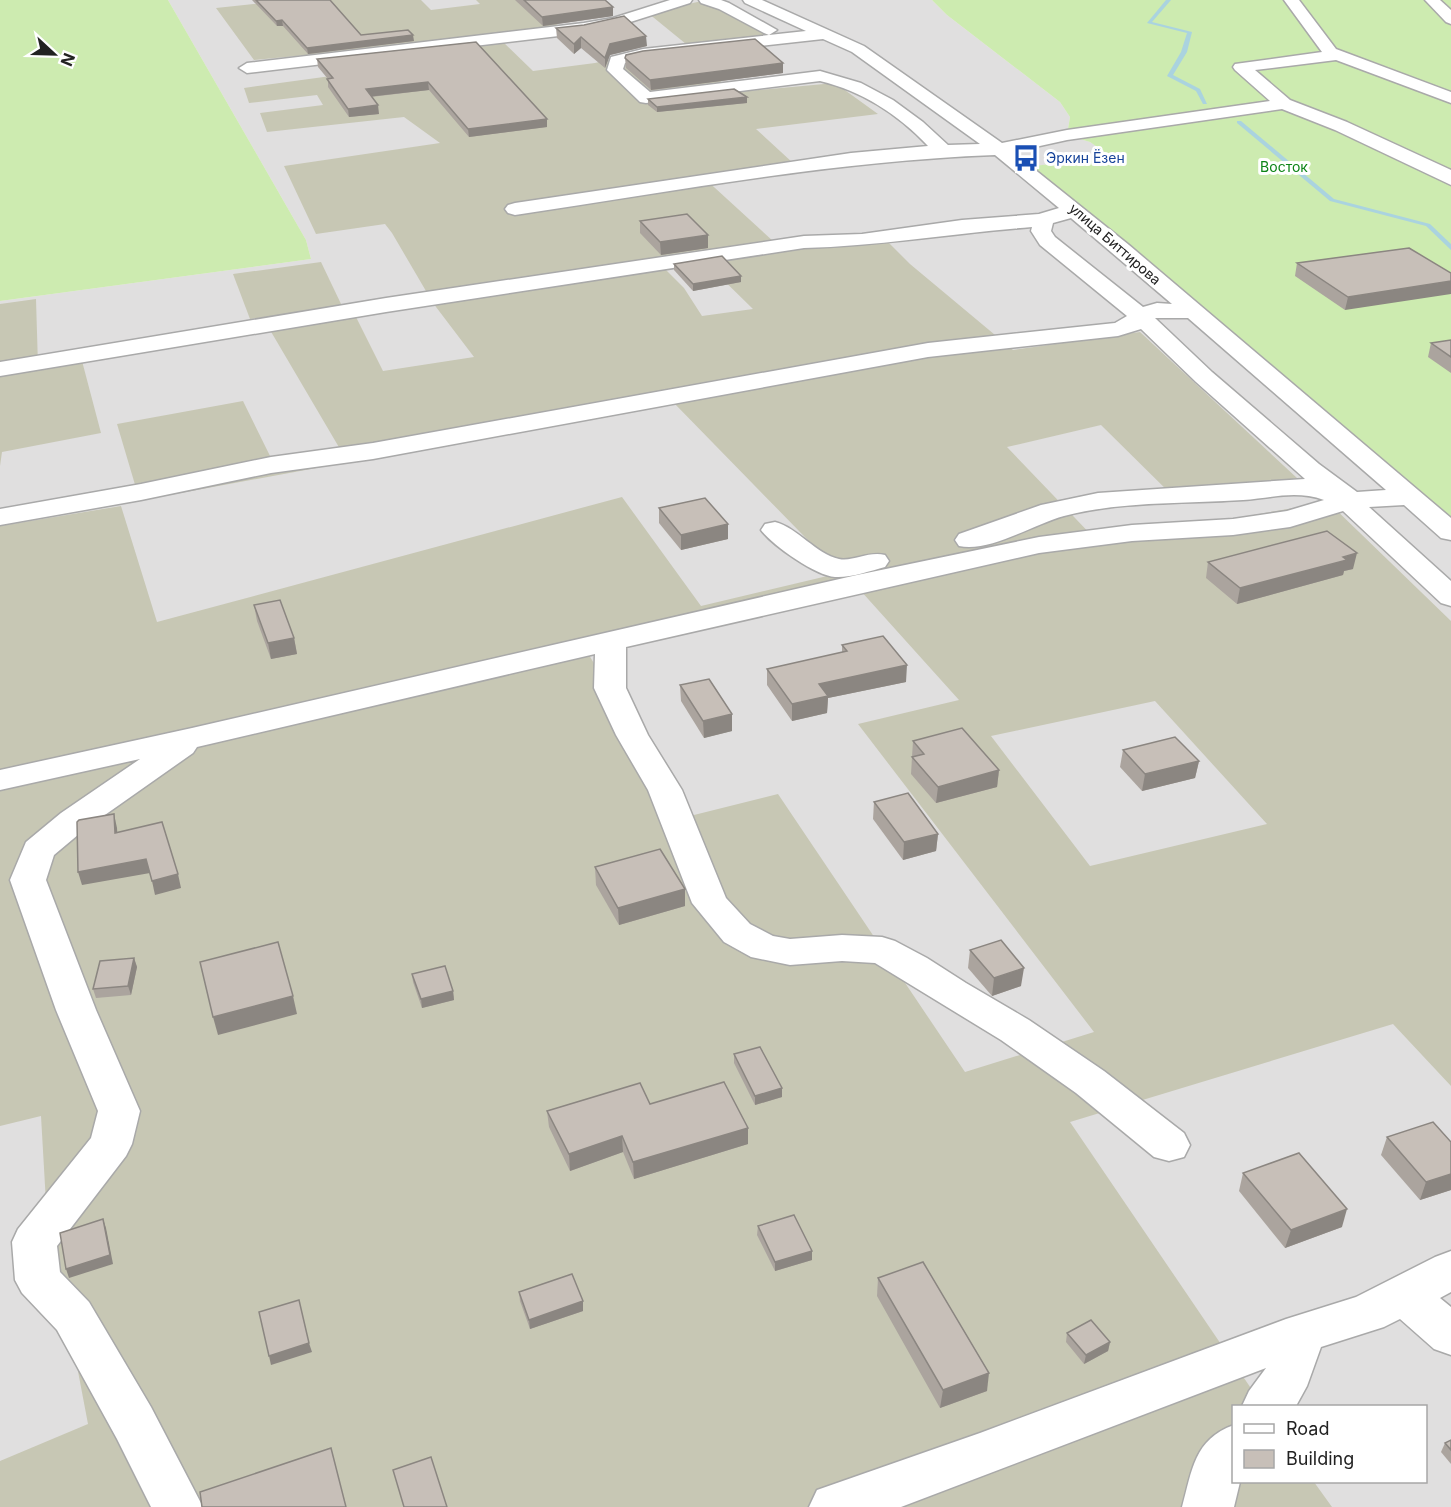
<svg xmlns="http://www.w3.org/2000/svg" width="1451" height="1507" font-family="Inter,sans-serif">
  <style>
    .residential { fill: #e0dfdf; fill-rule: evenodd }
    .construction { fill: #c7c7b4; fill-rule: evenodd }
    .grass { fill: #cdebb0 }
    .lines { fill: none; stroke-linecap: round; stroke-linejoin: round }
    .stream { fill: #aad3df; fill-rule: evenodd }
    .minor-casing { stroke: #a9a9a9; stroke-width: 3 }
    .minor { fill: #fff; fill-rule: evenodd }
    .wall { fill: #aba49e }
    .shaded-wall { fill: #8b8681 }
    .building { fill: #c7bfb8; stroke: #8b8681; stroke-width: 1.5 }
    .labels { text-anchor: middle; stroke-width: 6; stroke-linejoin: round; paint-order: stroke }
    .far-transit-label { font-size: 14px; fill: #164399; stroke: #fff; text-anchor: start }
    .far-park-label { font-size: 14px; fill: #0c8416; stroke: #fff }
    .far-street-label { font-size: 14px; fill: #222; stroke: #fff }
  </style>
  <rect width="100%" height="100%" fill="#f2efe9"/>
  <path class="residential" d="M 168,0 L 932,0 L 947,15 L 1060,102 L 1070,117 L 1067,135 L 1090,142 L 1114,158 L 1023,167 L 1451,532 L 1451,1507 L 0,1507 L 0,301 L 311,259 L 306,240 ZM 1234,1406 L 1426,1406 L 1426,1482 L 1234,1482 Z"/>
  <g class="construction">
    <path d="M 291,0 L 421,0 L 431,10 L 480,4 L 476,0 L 548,0 L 533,2 L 559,26 L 501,40 L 533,71 L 595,63 L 639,52 L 686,44 L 648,13 L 702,1 L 728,11 L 768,36 L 695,63 L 736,92 L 835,83 L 878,114 L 756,129 L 793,163 L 703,177 L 774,242 L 887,241 L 910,264 L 1013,350 L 1140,332 L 1297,478 L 1179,502 L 1101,425 L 1007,447 L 1098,542 L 1328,502 L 1451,621 L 1451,1086 L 1393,1024 L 1070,1122 L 1263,1406 L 1234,1406 L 1234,1482 L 1314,1482 L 1332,1507 L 0,1507 L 0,1461 L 88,1424 L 46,1203 L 41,1116 L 0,1126 L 0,526 L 121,506 L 157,622 L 622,497 L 701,606 L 840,573 L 673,402 L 143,500 L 136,488 L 117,424 L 243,401 L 272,460 L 340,449 L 270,330 L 355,315 L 383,371 L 474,357 L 433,303 L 392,233 L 385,224 L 316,234 L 284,166 L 440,143 L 404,117 L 267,132 L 260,113 L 323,105 L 317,95 L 249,103 L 244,88 L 353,73 L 338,52 L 254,60 L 216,8 ZM 704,261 L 753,309 L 702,316 L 684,288 L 664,268 ZM 860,590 L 959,700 L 858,724 L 1094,1032 L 965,1072 L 778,794 L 686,817 L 589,655 ZM 1155,701 L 1267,824 L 1090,866 L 991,736 Z"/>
    <polygon points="321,262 342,306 250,319 233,274"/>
    <polygon points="36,299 38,366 82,361 101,433 2,452 0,466 0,304"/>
  </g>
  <g class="grass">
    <polygon points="0,0 168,0 306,240 311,259 0,301"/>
    <polygon points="932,0 1451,0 1451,532 1022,167 1113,158 1090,142 1067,135 1070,117 1060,102 947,15"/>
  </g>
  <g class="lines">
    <g class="stream">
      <polygon points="1166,0 1171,0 1152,22 1192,32 1187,52 1173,75 1200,89 1207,104 1203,104 1196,91 1167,76 1181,52 1187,33 1147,23"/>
      <polygon points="1237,121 1241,121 1334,199 1430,224 1451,244 1451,250 1426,226 1330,201 1237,123"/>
    </g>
    <defs>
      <g id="minor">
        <polygon points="670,0 692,0 690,3 621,25 584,33 247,73 239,68 247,63 584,23 613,18"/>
        <polygon points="699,0 721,0 729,3 777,30 769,35 764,33 719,9 701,3"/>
        <path d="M 743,0 L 762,0 L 864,46 L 1002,143 L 1067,130 L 1270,101 L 1235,70 L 1233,67 L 1235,64 L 1322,52 L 1284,0 L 1299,0 L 1336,49 L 1451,92 L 1451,103 L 1336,60 L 1255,70 L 1290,100 L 1347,122 L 1449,169 L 1451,170 L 1451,185 L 1335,130 L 1282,109 L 1067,140 L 1013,152 L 1129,245 L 1451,518 L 1451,540 L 1441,538 L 1404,505 L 1369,507 L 1451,581 L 1451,606 L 1441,603 L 1343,511 L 1290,527 L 1233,535 L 1132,541 L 1039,553 L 626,647 L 626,688 L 648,735 L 682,790 L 726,898 L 750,924 L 773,936 L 790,939 L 842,935 L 882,937 L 895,941 L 927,958 L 966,983 L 1029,1020 L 1104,1071 L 1184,1133 L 1190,1145 L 1184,1157 L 1169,1161 L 1154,1157 L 1076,1093 L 1001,1040 L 875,963 L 842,961 L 790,965 L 751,957 L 724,942 L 692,903 L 648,790 L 616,735 L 594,688 L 595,654 L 197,747 L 193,753 L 85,829 L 54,855 L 46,880 L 96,1010 L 140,1111 L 132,1144 L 126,1156 L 57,1246 L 60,1272 L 89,1302 L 151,1407 L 203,1507 L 151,1507 L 117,1439 L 57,1330 L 22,1293 L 15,1280 L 12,1242 L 18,1229 L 91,1138 L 98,1111 L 56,1010 L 10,880 L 26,842 L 61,813 L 140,759 L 0,790 L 0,770 L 192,728 L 857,575 L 1039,537 L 1132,525 L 1233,519 L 1287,511 L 1324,500 C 1296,490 1271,498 1243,500 C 1183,504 1122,501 1064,516 C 1034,524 989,553 959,546 L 955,540 L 959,534 L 1041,505 L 1098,493 L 1305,479 L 1196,382 L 1141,329 L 1118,336 L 928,357 L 373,459 L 271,473 L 141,500 L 0,525 L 0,509 L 141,484 L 271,457 L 373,443 L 928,343 L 1115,323 L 1127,316 L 1040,245 L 1031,231 L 1032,227 C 955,233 880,246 804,248 L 386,312 L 0,376 L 0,362 L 386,298 L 804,236 L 862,234 L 962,220 L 1039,214 L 1059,208 L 995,155 C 834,161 674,191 515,215 L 508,213 L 505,209 L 508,205 L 515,203 L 851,153 L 928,146 C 899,115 862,91 820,81 L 646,103 L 640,102 L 607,70 L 611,57 L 643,49 L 806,31 L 745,3 ZM 823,39 L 852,52 L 980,144 L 948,145 L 923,122 L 893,100 L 861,83 L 820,71 L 650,92 L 623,69 L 625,63 L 643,59 ZM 1071,218 L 1172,304 L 1157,303 L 1143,307 L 1055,237 L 1051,231 L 1053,223 ZM 1155,318 L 1188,318 L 1386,490 L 1357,492 L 1319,464 L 1212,372 Z"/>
        <polygon points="1425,0 1440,0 1451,10 1451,24 1446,22"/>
        <path d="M 775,522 C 798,528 816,554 839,559 C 853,562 868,551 885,555 L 889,561 L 885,567 C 870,571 850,578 835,577 C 816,576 772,545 761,530 L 765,524 Z"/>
        <polygon points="1451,1251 1451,1292 1440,1298 1451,1307 1451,1355 1434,1349 1400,1319 1384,1327 1321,1347 1307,1386 1296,1406 1242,1406 1249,1391 1266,1368 901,1507 809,1507 817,1490 980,1433 1286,1319 1356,1297 1435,1257"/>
        <path d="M 1234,1425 L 1234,1482 L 1240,1482 L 1234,1507 L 1182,1507 C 1192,1471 1194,1439 1234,1425 Z"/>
      </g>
    </defs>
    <use href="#minor" class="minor-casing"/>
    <use href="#minor" class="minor"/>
  </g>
  <g class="wall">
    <polygon points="252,0 330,0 361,35 414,41 308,54 283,26 277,26"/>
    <polygon points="515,0 605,0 613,16 543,26"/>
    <polygon points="556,28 647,46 610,55 605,68 581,48 574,54 557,38"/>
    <polygon points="476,42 547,119 547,127 469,137 429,90 371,97 379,114 349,117 328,87 328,79 318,67 317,59"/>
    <polygon points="625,58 783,73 651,90 626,68"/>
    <polygon points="747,97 747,103 657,112 648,105 648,99"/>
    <polygon points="640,221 708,235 708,248 661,255 640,233"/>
    <polygon points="1409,248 1345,310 1295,276 1297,263"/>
    <polygon points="674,264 741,282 693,291 674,270"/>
    <polygon points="1451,340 1451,373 1428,357 1431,343"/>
    <polygon points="659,508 728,524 728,539 681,550 659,523"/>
    <polygon points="1208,562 1353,569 1344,571 1343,575 1237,604 1206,578"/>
    <polygon points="254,605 294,638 297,654 271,659 257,621"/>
    <polygon points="842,645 906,682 828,698 827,713 792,721 767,685 767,669 842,653"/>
    <polygon points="680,685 732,731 704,738 681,701"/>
    <polygon points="913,741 999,770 997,787 936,803 911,774"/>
    <polygon points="1123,750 1199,761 1195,778 1142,791 1120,767"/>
    <polygon points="874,802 938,834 936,851 903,860 873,819"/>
    <polygon points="595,867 685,906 619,925 596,885"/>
    <polygon points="970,950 1021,986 992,996 968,968"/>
    <polygon points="134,958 137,967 131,995 96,998 93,989"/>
    <polygon points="412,974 453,991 454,1000 422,1008 413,982"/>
    <polygon points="734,1054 782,1097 755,1105 734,1063"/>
    <polygon points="650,1104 748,1128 748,1144 634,1179 623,1152 570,1171 549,1127 547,1111"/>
    <polygon points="1387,1137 1451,1142 1451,1190 1420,1200 1381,1155"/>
    <polygon points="1243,1173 1342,1227 1285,1248 1239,1191"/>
    <polygon points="758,1226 812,1251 812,1260 775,1271 757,1235"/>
    <polygon points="878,1278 987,1391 940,1408 877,1296"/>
    <polygon points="519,1292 583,1311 530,1329 520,1301"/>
    <polygon points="1067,1333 1110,1342 1108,1351 1084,1364 1066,1342"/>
    <polygon points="1451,1440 1451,1464 1441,1452 1445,1443"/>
  </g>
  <g class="shaded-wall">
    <polygon points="613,7 613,16 543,26 542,17"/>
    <polygon points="282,20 283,26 277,26 276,21"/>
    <polygon points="413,35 414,41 308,54 307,48"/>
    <polygon points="646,36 647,46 610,55 605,68 605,58 610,44"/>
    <polygon points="581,37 581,48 574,54 574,44"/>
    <polygon points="783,63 783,73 651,90 650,80"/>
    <polygon points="428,82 429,90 367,97 366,89"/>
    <polygon points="747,97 747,103 657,112 657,107"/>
    <polygon points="378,105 379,114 349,117 348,109"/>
    <polygon points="547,119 547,127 469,137 468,129"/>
    <polygon points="708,235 708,248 661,255 660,242"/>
    <polygon points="741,276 741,282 693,291 693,284"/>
    <polygon points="1451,281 1451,294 1345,310 1348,297"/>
    <polygon points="728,524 728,539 681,550 681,535"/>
    <polygon points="1357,553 1353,569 1344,571 1343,575 1237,604 1240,588"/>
    <polygon points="294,638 297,654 271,659 268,643"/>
    <polygon points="907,665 906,682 828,698 827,713 792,721 792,704 819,684"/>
    <polygon points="732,714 732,731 704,738 703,721"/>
    <polygon points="1199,761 1195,778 1142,791 1145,774"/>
    <polygon points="999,770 997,787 936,803 938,787"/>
    <polygon points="114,814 117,828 118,847 115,833"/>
    <polygon points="938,834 936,851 903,860 904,842"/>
    <polygon points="146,859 150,873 82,885 78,872"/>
    <polygon points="178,874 181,888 155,895 152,881"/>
    <polygon points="685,889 685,906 619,925 618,908"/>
    <polygon points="134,958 137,967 131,995 128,986"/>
    <polygon points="1024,968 1021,986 992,996 994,978"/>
    <polygon points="453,991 454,1000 422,1008 421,999"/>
    <polygon points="293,996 297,1014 218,1035 213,1017"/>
    <polygon points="782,1088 782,1097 755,1105 755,1096"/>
    <polygon points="748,1128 748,1144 634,1179 633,1162"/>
    <polygon points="622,1136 623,1152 570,1171 569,1154"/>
    <polygon points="1451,1174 1451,1190 1420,1200 1426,1182"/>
    <polygon points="1347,1209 1342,1227 1285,1248 1291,1230"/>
    <polygon points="103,1219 106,1228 113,1264 69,1278 66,1269"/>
    <polygon points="812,1251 812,1260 775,1271 775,1262"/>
    <polygon points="583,1301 583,1311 530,1329 529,1320"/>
    <polygon points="1110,1342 1108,1351 1084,1364 1086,1355"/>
    <polygon points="309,1343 312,1352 271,1365 269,1356"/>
    <polygon points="989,1373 987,1391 940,1408 943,1390"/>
  </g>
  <g class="building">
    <polygon points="256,0 330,0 361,35 408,30 413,35 307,48 282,20 276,21"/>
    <polygon points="524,0 605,0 613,7 542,17"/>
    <polygon points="624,16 646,36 610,44 605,58 581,37 574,44 556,28 584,25"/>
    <polygon points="755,39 783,63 650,80 625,58 626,55 643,51"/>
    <polygon points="476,42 547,119 468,129 428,82 366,89 378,105 348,109 327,79 333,78 317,59"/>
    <polygon points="734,89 747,97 657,107 648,99"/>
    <polygon points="687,214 708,235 660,242 640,221"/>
    <polygon points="1409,248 1451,273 1451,281 1348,297 1297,263"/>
    <polygon points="722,256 741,276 693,284 674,264"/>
    <polygon points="1451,340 1451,357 1431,343"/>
    <polygon points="705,498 728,524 681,535 659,508"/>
    <polygon points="1327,531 1357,553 1343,557 1347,560 1240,588 1208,562"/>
    <polygon points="280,600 294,638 268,643 254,605"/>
    <polygon points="883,636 907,665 819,684 828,696 792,704 767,669 847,651 842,645"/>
    <polygon points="709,679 732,714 703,721 680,685"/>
    <polygon points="962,728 999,770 938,787 912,757 924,754 913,741"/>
    <polygon points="1175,737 1199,761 1145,774 1123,750"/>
    <polygon points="908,793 938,834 904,842 874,802"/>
    <polygon points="114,814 115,833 162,822 178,874 152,881 146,859 78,872 77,822 79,820"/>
    <polygon points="660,849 685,889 618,908 595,867"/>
    <polygon points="1001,940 1024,968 994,978 970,950"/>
    <polygon points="278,942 293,996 213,1017 200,962"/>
    <polygon points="134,958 128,986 93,989 100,961"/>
    <polygon points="445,966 453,991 421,999 412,974"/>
    <polygon points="760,1047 782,1088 755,1096 734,1054"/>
    <polygon points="724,1082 748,1128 633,1162 622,1136 569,1154 547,1111 640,1083 650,1104"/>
    <polygon points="1433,1122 1451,1142 1451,1174 1426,1182 1387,1137"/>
    <polygon points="1299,1153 1347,1209 1291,1230 1243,1173"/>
    <polygon points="794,1215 812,1251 775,1262 758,1226"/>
    <polygon points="103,1219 110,1255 66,1269 60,1233"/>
    <polygon points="923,1262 989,1373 943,1390 878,1278"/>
    <polygon points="572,1274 583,1301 529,1320 519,1292"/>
    <polygon points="299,1300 309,1343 269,1356 259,1312"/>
    <polygon points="1091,1320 1110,1342 1086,1355 1067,1333"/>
    <polygon points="1451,1440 1451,1450 1445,1443"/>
    <polygon points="331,1448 346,1507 202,1507 200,1492"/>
    <polygon points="431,1457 447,1507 404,1507 393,1470"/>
  </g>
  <defs>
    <symbol id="bus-bare" viewBox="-9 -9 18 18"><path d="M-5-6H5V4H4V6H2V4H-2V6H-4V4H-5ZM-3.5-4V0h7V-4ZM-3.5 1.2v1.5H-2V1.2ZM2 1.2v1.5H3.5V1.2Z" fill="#1a4fb4" stroke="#fff" stroke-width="2.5" paint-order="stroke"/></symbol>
  </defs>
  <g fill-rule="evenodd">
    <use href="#bus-bare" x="1007" y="139" width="38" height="38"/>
  </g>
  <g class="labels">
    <g class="far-transit-label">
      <text x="1046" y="163">Эркин Ёзен</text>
    </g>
    <g class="far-park-label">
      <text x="1284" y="172">Восток</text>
    </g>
    <g class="far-street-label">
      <text transform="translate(1115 244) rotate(41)" y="5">улица Биттирова</text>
    </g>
  </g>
  <rect x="1232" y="1405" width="195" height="78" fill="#ffffff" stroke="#a7a7a7" stroke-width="1.5"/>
  <rect x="1244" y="1424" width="30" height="9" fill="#ffffff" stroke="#a7a7a7" stroke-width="1.5"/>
  <text x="1286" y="1435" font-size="18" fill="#222222">Road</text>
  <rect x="1244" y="1450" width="30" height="18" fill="#c7bfb8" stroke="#a7a7a7" stroke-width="1.5"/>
  <text x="1286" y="1465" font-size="18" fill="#222222">Building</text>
  <g transform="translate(54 54) rotate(112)" stroke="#ffffff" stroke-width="4.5" paint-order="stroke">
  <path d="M0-4.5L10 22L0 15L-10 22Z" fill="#222222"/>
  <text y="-9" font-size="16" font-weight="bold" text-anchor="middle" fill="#222222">N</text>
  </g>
</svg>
